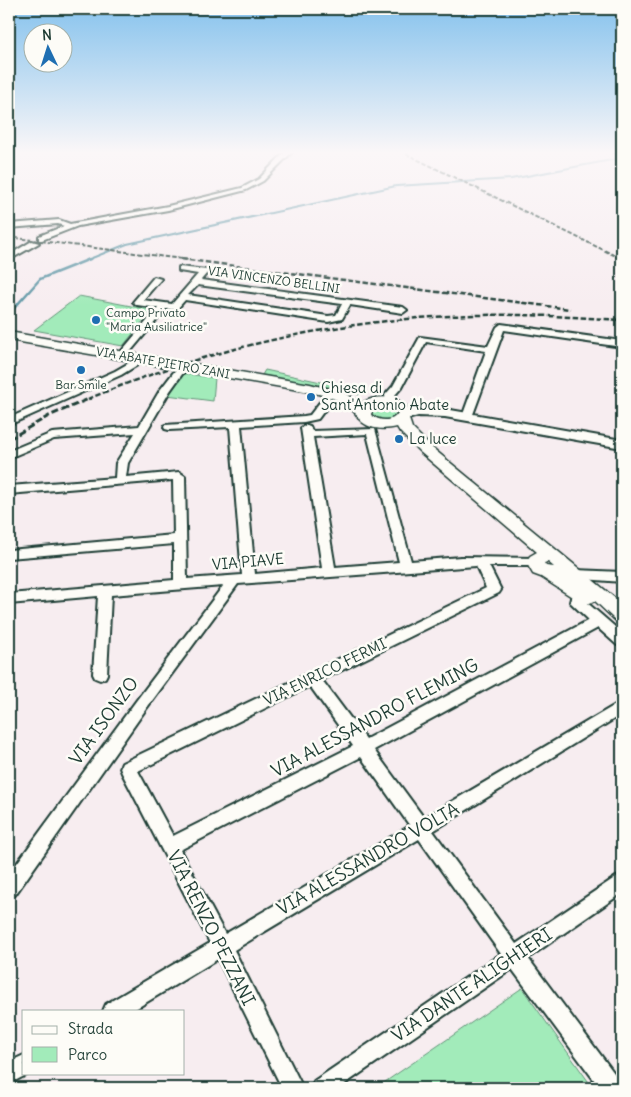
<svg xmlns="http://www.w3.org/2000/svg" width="631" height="1097" font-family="Delius,sans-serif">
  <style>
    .green { fill: #a2ebba; stroke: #609477 }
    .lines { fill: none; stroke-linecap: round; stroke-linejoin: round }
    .stream-far1 { stroke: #6499a7; stroke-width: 2 }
    .stream { stroke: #6499a7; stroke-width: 2.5 }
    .minor-casing { stroke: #1f3d34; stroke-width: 4 }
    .tertiary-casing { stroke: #1f3d34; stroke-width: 4 }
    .secondary-casing { stroke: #1f3d34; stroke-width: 3 }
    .primary-casing { stroke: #1f3d34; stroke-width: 3 }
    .minor { fill: #fdfcf7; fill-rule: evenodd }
    .tertiary { fill: #fdfcf7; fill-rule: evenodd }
    .secondary { fill: #fdfcf7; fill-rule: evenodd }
    .primary { fill: #fdfcf7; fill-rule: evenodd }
    .rail-far2 { stroke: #1f3d34; stroke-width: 2; stroke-dasharray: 4.5 2; stroke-linecap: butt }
    .rail-far1 { stroke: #1f3d34; stroke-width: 2.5; stroke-dasharray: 5.5 2.5; stroke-linecap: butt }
    .rail { stroke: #1f3d34; stroke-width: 3; stroke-dasharray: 7 3; stroke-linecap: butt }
    .poi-dot { fill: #1f6fb2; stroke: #fdfcf7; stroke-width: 2 }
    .labels { text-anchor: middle; stroke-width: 5; stroke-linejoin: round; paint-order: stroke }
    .far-street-label { font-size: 12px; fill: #1f3d34; stroke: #fdfcf7 }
    .far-poi-label { font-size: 12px; fill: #1f3d34; stroke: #fdfcf7; text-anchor: start }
    .poi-label { font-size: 15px; fill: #1f3d34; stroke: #fdfcf7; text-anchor: start }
    .street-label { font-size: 15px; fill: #1f3d34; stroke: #fdfcf7 }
    .near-street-label { font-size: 18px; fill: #1f3d34; stroke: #fdfcf7 }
  </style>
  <rect width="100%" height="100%" fill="#f7edf0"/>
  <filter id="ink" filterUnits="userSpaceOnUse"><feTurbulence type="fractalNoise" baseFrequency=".02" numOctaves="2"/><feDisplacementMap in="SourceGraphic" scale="10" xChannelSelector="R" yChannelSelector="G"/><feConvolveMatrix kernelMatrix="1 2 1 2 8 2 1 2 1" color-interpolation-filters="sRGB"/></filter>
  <g filter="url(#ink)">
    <g class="green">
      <polygon points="79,296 152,310 123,346 34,330"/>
      <polygon points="265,370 363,391 359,395 341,389 262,375"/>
      <polygon points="181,373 215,378 213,401 167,395"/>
      <path d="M 379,405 L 392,408 L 396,415 C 388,423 379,420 370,415 L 372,408 Z"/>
      <polygon points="522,988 593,1088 376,1088 385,1082"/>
    </g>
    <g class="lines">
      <polyline class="stream-far1" points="87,260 127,244 396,186 511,179 622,158"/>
      <polyline class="stream" points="9,314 40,279 90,259"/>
      <defs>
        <g id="minor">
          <polygon points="286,151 293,151 263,181 246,190 168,210 78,226 42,240 39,240 39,236 64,226 58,224 9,228 9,224 59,220 70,224 168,206 242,188 259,179"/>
          <polygon points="32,241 39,243 9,260 9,255"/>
          <path d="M 179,267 L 207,270 L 208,272 L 201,280 L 403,307 L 407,310 L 403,313 L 350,305 L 342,319 L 328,322 L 185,300 L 177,309 L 166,309 L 125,358 L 119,358 L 119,354 L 158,308 L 137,305 L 133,302 L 154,277 L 161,279 L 143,300 L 172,304 L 198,274 L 179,271 ZM 198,285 L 342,304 L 336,315 L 328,316 L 188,295 Z"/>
          <polygon points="501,324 622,341 622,347 504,330 472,417 467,420 462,417 486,351 426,342 402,387 395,395 396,402 391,405 386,402 385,395 393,386 420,337 488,346 497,327"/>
          <polygon points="141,356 144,357 144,361 121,375 9,425 9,418 115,371"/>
          <path d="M 183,363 L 188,366 L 170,391 L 128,463 L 126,477 L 179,472 L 185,476 L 187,579 L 242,575 L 230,427 L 169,430 L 165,429 L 164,427 L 165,425 L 304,416 L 310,415 L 323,398 L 327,397 L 332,400 L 318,419 L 304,422 L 241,426 L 255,574 L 322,568 L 301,428 L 306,425 L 310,426 L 312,431 L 375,429 L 411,561 L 461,557 L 535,558 L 539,559 L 541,562 L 539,565 L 535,566 L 489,566 L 501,590 L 499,593 L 322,680 L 366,739 L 589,620 L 570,602 L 573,590 L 583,590 L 585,593 L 584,600 L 622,633 L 622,646 L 617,645 L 598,628 L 374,750 L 424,818 L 622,701 L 622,714 L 433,831 L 516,944 L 616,877 L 622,874 L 622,893 L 528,958 L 620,1081 L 622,1088 L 600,1088 L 512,969 L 339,1088 L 311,1088 L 314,1081 L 501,954 L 419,839 L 234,950 L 303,1088 L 282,1088 L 218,959 L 132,1011 L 103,1011 L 106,1004 L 210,943 L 122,773 L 120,768 L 122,763 L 486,588 L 476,566 L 238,584 L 146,709 L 15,895 L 9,898 L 9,874 L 136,701 L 223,586 L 111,595 L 107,674 L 105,678 L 100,680 L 95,678 L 93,674 L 98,596 L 9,604 L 9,594 L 174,580 L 174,544 L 9,558 L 9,550 L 174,535 L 173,480 L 9,494 L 9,486 L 115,478 L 116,463 L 135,433 L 54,439 L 9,458 L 9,451 L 52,433 L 139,426 L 160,390 L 180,364 ZM 367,434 L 399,562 L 335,567 L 313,437 ZM 310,686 L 353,746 L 173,836 L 138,771 ZM 361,757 L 410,826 L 225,934 L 180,850 Z"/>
          <polygon points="575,570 622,572 622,582 570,578 569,575 570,572"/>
          <polygon points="24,1055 24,1073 30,1073 9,1084 9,1062"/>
        </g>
        <polygon id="tertiary" points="417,408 445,409 622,440 622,448 445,417 418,416 404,420 398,416 400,413"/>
        <path id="secondary" d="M 9,332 L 310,384 L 344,393 L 362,403 C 379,393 401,396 412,413 L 409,419 L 412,428 L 430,446 L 622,604 L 622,622 L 615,620 L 595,601 L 587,604 L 580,602 L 541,577 L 533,574 L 526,562 L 530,556 L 537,552 L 420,452 L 400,432 L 397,427 C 385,430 369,430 360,420 C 356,414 353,409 347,405 C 336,398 322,395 310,392 L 9,340 ZM 383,406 L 392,408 L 398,413 C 392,423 379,421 371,415 L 372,409 ZM 548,562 L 554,567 L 546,566 L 544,563 Z"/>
        <polygon id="primary" points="609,151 622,151 622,155"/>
      </defs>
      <use href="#minor" class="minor-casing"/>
      <use href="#tertiary" class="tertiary-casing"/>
      <use href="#secondary" class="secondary-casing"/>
      <use href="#primary" class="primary-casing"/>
      <use href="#minor" class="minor"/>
      <use href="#tertiary" class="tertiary"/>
      <use href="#secondary" class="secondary"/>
      <use href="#primary" class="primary"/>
      <g class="rail-far2">
        <polyline points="400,151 622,259"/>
        <polyline points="9,237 190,260"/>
      </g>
      <g class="rail-far1">
        <polyline points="181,259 570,309"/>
        <path d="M 88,399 C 211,347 343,318 478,315 C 526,314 574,317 622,320"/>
      </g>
      <polyline class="rail" points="9,439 49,416 91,398"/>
    </g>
  </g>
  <linearGradient id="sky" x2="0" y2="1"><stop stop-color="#85c2ed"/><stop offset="0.5" stop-color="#fbf7f8"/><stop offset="1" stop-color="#fbf7f8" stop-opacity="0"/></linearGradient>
  <rect width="631" height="305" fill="url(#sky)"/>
  <g class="poi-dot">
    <circle cx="96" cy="320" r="5"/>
    <circle cx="81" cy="370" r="5"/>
    <circle cx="311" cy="397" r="5"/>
    <circle cx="399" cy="439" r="5"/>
  </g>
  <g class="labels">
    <g class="far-street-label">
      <text transform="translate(274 280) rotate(8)" y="4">VIA VINCENZO BELLINI</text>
      <text transform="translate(163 363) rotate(10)" y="4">VIA ABATE PIETRO ZANI</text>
    </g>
    <g class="far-poi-label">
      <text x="106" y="317">Campo Privato<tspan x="106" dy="14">"Maria Ausiliatrice"</tspan></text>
      <text x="81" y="389" text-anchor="middle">Bar Smile</text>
    </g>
    <g class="poi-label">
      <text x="321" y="393">Chiesa di<tspan x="321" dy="17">Sant'Antonio Abate</tspan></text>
      <text x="409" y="444">La luce</text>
    </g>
    <g class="street-label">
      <text transform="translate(248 562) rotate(-5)" y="5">VIA PIAVE</text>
      <text transform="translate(325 672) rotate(-26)" y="5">VIA ENRICO FERMI</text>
    </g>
    <g class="near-street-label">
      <text transform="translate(375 718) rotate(-28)" y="6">VIA ALESSANDRO FLEMING</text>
      <text transform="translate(104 721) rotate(-54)" y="6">VIA ISONZO</text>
      <text transform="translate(368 859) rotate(-30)" y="6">VIA ALESSANDRO VOLTA</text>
      <text transform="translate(211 928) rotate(63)" y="6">VIA RENZO PEZZANI</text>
      <text transform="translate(472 985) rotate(-34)" y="6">VIA DANTE ALIGHIERI</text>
    </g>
  </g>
  <rect width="631" height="1097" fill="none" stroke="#fdfcf7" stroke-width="30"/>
  <rect x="15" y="15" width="601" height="1067" fill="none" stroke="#1f3d34" stroke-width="2" filter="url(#ink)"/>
  <rect x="22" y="1010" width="162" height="65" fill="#fdfcf7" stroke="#a4b0a9"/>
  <rect x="32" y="1026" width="25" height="8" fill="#fdfcf7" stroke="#a4b0a9"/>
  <text x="68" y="1034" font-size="15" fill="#1f3d34">Strada</text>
  <rect x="32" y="1047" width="25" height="15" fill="#a2ebba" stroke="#a4b0a9"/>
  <text x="68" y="1060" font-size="15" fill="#1f3d34">Parco</text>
  <g transform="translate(48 48) rotate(356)"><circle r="24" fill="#fdfcf7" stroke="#a4b0a9"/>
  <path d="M0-4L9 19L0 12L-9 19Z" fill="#1f6fb2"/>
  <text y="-8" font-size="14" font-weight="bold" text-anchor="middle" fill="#1f3d34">N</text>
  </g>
</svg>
